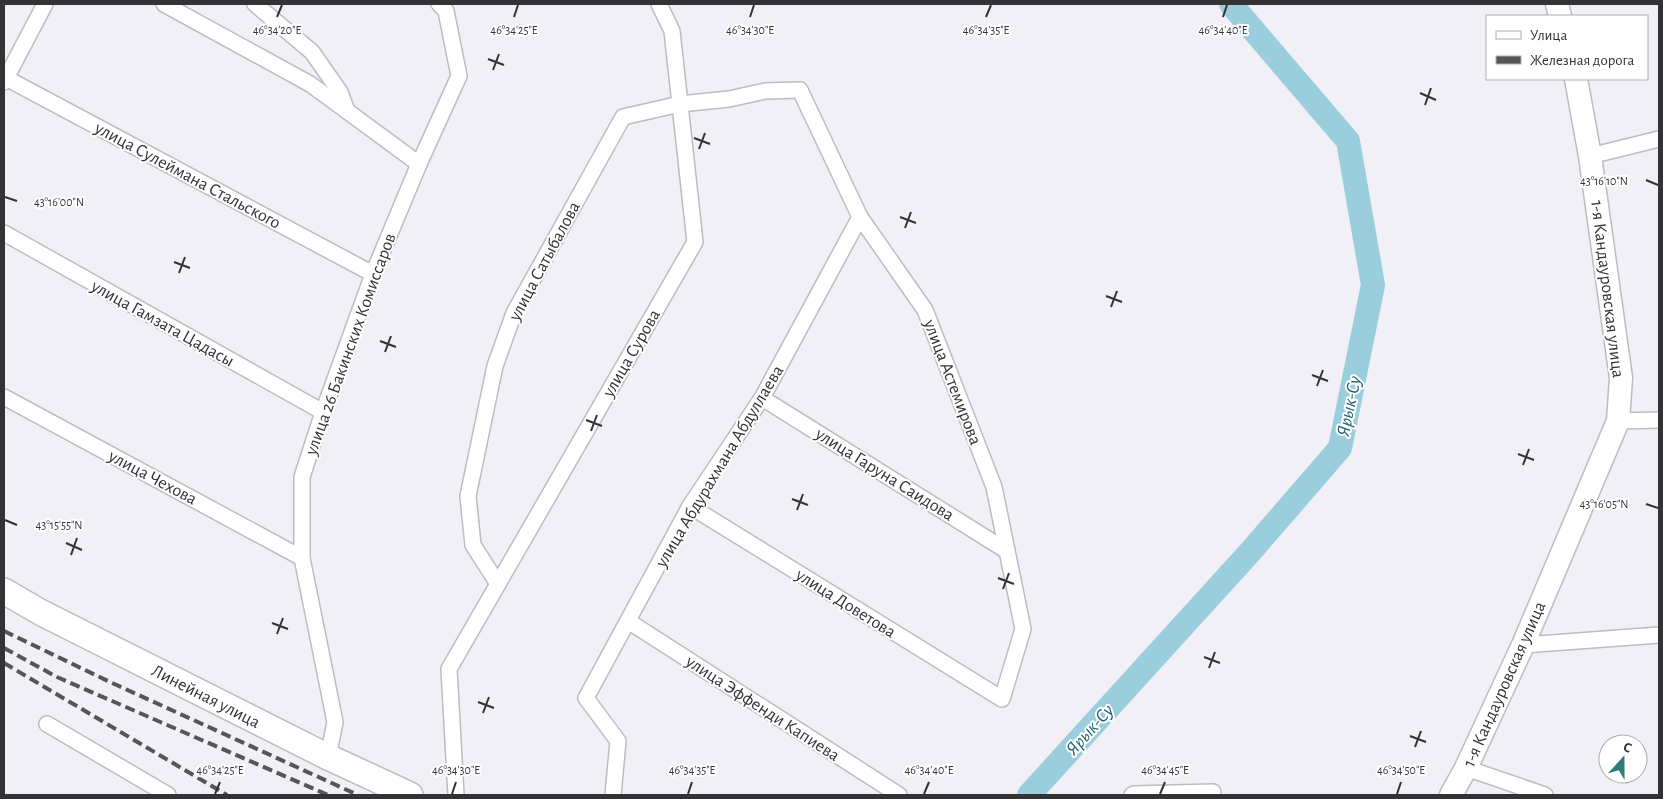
<svg xmlns="http://www.w3.org/2000/svg" width="1663" height="799" font-family="'Alegreya Sans',sans-serif">
  <style>
    .lines { fill: none; stroke-linecap: round; stroke-linejoin: round }
    .river { stroke: #9acedc; stroke-width: 24 }
    .street-casing { stroke: #bcbcc2; stroke-width: 18 }
    .secondary-casing { stroke: #bcbcc2; stroke-width: 25 }
    .primary-casing { stroke: #bcbcc2; stroke-width: 28 }
    .street { stroke: #fff; stroke-width: 15 }
    .secondary { stroke: #fff; stroke-width: 22 }
    .primary { stroke: #fff; stroke-width: 25 }
    .rail { stroke: #565659; stroke-width: 4; stroke-dasharray: 10 5; stroke-linecap: butt }
    .ticks { fill: none; stroke: #333335; stroke-width: 2 }
    .labels { text-anchor: middle; stroke-width: 4; stroke-linejoin: round; paint-order: stroke }
    .street-label { font-size: 18px; fill: #333335; stroke: #fff }
    .water-label { font-size: 19px; font-style: italic; fill: #1d6170; stroke: #fff }
    .ticks-label { font-size: 12px; text-anchor: middle; fill: #333335; stroke: #fff; stroke-width: 4; stroke-linejoin: round; paint-order: stroke }
  </style>
  <rect width="100%" height="100%" fill="#f0f0f6"/>
  <g class="lines">
    <polyline class="river" points="1029,795 1251,551 1340,448 1373,285 1348,141 1231,4"/>
    <defs>
      <g id="street">
        <polyline points="164,4 310,84 347,111"/>
        <polyline points="255,4 312,52 340,92 347,111 419,164 373,274 323,412 302,477 302,558 335,722 328,757"/>
        <polyline points="4,77 373,274"/>
        <polyline points="4,82 45,4"/>
        <polyline points="1590,156 1659,139"/>
        <polyline points="419,164 459,76 446,11 439,4"/>
        <polyline points="4,233 323,412"/>
        <polyline points="4,397 302,558"/>
        <polyline points="762,398 1007,551"/>
        <polyline points="1618,421 1659,420"/>
        <polyline points="498,584 473,545 468,496 495,366 514,313 623,117 680,104 729,99 765,91 800,90 860,217 925,310 994,487 1023,629 1002,699 690,506"/>
        <polyline points="628,621 899,795"/>
        <polyline points="1523,645 1659,635"/>
        <polyline points="47,724 168,795"/>
        <polyline points="1466,768 1545,795"/>
        <polyline points="456,795 449,669 695,242 672,31 659,4"/>
        <polyline points="613,795 618,741 586,698 690,506 762,398 860,217"/>
        <polyline points="1132,795 1134,794 1213,792"/>
      </g>
      <g id="secondary">
        <polyline points="1557,4 1560,16"/>
        <polyline points="1451,795 1466,768 1523,645 1618,421 1621,378 1590,156 1576,79"/>
      </g>
      <polyline id="primary" points="4,591 40,612 328,757 410,795"/>
    </defs>
    <use href="#street" class="street-casing"/>
    <use href="#secondary" class="secondary-casing"/>
    <use href="#primary" class="primary-casing"/>
    <use href="#street" class="street"/>
    <use href="#secondary" class="secondary"/>
    <use href="#primary" class="primary"/>
    <g class="rail">
      <polyline points="4,631 110,682 358,795"/>
      <polyline points="4,648 57,677 328,795"/>
      <polyline points="4,663 227,795"/>
    </g>
  </g>
  <path class="ticks" d="M 277,17 L 282,5M 514,17 L 518,5M 750,17 L 754,5M 986,17 L 991,5M 1223,17 L 1227,5M 488,59 L 504,65M 493,70 L 499,54M 1420,93 L 1436,100M 1425,105 L 1431,88M 694,138 L 710,144M 699,149 L 705,133M 1646,180 L 1658,185M 5,197 L 17,201M 900,217 L 916,223M 905,228 L 911,212M 174,262 L 190,268M 179,273 L 185,257M 1106,296 L 1122,302M 1111,307 L 1117,291M 380,341 L 396,347M 385,352 L 391,336M 1312,375 L 1328,381M 1317,386 L 1323,370M 586,420 L 602,426M 591,431 L 597,415M 1518,454 L 1534,460M 1523,465 L 1529,449M 792,499 L 808,505M 1646,504 L 1658,508M 797,510 L 803,494M 5,520 L 17,525M 66,543 L 82,550M 71,555 L 77,538M 998,578 L 1014,584M 1003,589 L 1009,573M 272,623 L 288,629M 277,634 L 283,618M 1204,657 L 1220,663M 1209,668 L 1215,652M 478,702 L 494,708M 483,713 L 489,697M 1410,736 L 1426,742M 1415,747 L 1421,731M 215,794 L 220,782M 452,794 L 456,782M 688,794 L 692,782M 924,794 L 929,782M 1160,794 L 1165,782M 1397,794 L 1401,782"/>
  <g class="labels">
    <g class="street-label">
      <text transform="translate(188 175) rotate(28)" y="6">улица Сулеймана Стальского</text>
      <text transform="translate(544 261) rotate(-62)" y="6">улица Сатыбалова</text>
      <text transform="translate(1608 289) rotate(83)" y="6">1-я Кандауровская улица</text>
      <text transform="translate(163 323) rotate(29)" y="6">улица Гамзата Цадасы</text>
      <text transform="translate(350 344) rotate(-70)" y="6">улица 26 Бакинских Комиссаров</text>
      <text transform="translate(631 353) rotate(-60)" y="6">улица Сурова</text>
      <text transform="translate(953 382) rotate(69)" y="6">улица Астемирова</text>
      <text transform="translate(719 466) rotate(-59)" y="6">улица Абдурахмана Абдуллаева</text>
      <text transform="translate(885 474) rotate(32)" y="6">улица Гаруна Саидова</text>
      <text transform="translate(153 477) rotate(28)" y="6">улица Чехова</text>
      <text transform="translate(846 603) rotate(32)" y="6">улица Доветова</text>
      <text transform="translate(1504 684) rotate(-66)" y="6">1-я Кандауровская улица</text>
      <text transform="translate(206 696) rotate(27)" y="6">Линейная улица</text>
      <text transform="translate(763 708) rotate(33)" y="6">улица Эффенди Капиева</text>
    </g>
    <g class="water-label">
      <text transform="translate(1348 406) rotate(-78)" y="7">Ярык-Су</text>
      <text transform="translate(1089 729) rotate(-48)" y="7">Ярык-Су</text>
    </g>
  </g>
  <g class="ticks-label">
    <text x="277" y="34">46°34'20"E</text>
    <text x="514" y="34">46°34'25"E</text>
    <text x="750" y="34">46°34'30"E</text>
    <text x="986" y="34">46°34'35"E</text>
    <text x="1223" y="34">46°34'40"E</text>
    <text x="1604" y="185">43°16'10"N</text>
    <text x="59" y="206">43°16'00"N</text>
    <text x="1604" y="508">43°16'05"N</text>
    <text x="59" y="529">43°15'55"N</text>
    <text x="220" y="774">46°34'25"E</text>
    <text x="456" y="774">46°34'30"E</text>
    <text x="692" y="774">46°34'35"E</text>
    <text x="929" y="774">46°34'40"E</text>
    <text x="1165" y="774">46°34'45"E</text>
    <text x="1401" y="774">46°34'50"E</text>
  </g>
  <rect width="1663" height="799" fill="none" stroke="#333335" stroke-width="10"/>
  <rect x="1486" y="15" width="162" height="65" fill="#ffffff" stroke="#adadae"/>
  <rect x="1496" y="31" width="25" height="8" fill="#ffffff" stroke="#adadae"/>
  <text x="1530" y="40" font-size="15" fill="#333335">Улица</text>
  <rect x="1496" y="56" width="25" height="8" fill="#565659" stroke="#adadae"/>
  <text x="1530" y="65" font-size="15" fill="#333335">Железная дорога</text>
  <g transform="translate(1623 759) rotate(21)"><circle r="24" fill="#ffffff" stroke="#adadae"/>
  <path d="M0-4L9 19L0 12L-9 19Z" fill="#327b7d"/>
  <text y="-8" font-size="14" font-weight="bold" text-anchor="middle" fill="#333335">С</text>
  </g>
</svg>
